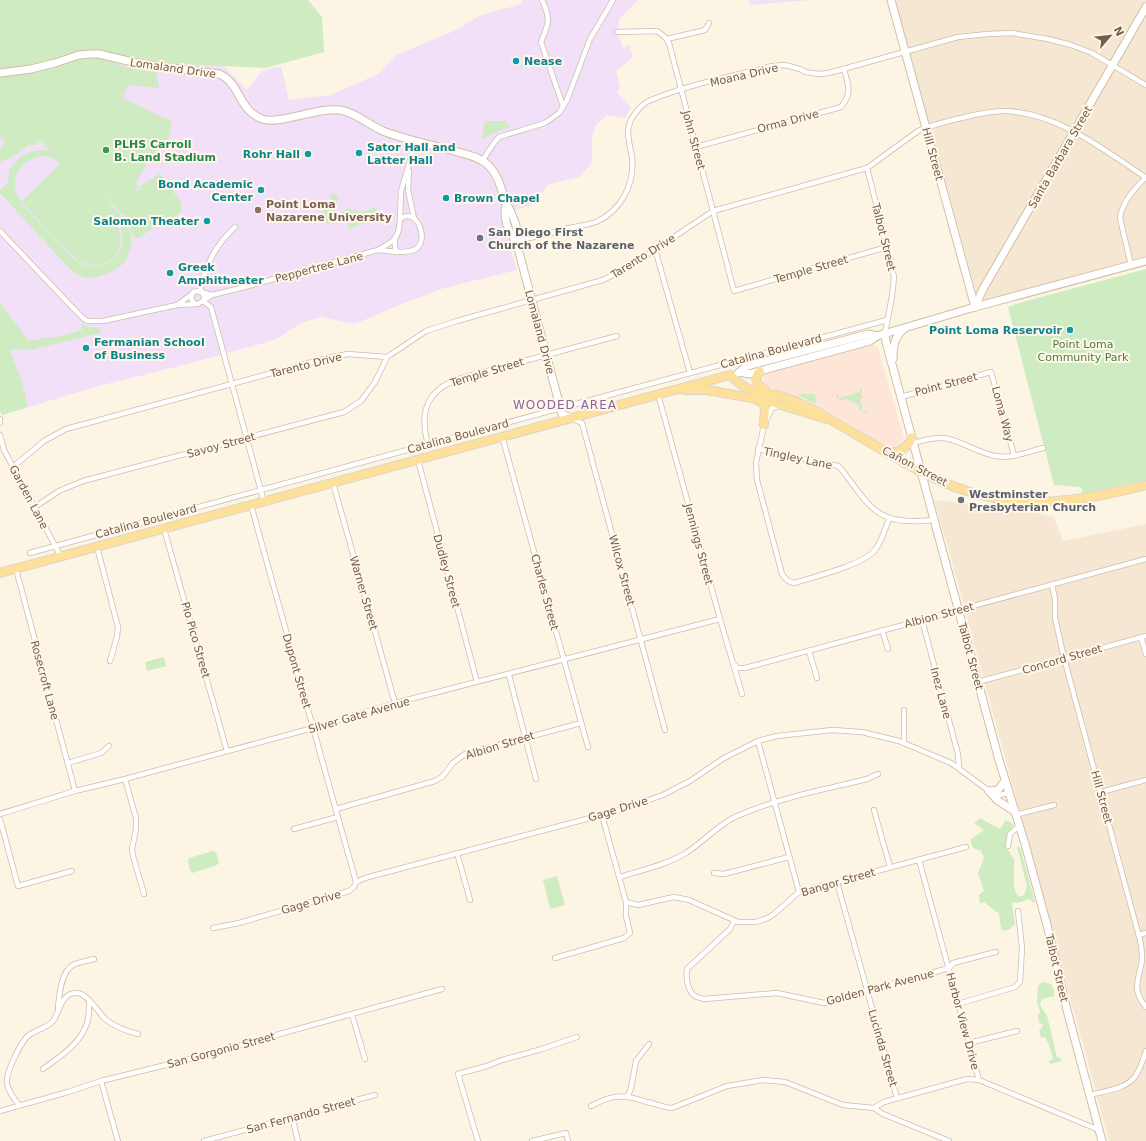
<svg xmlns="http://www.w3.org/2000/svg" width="1146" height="1141" font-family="'DejaVu Sans',sans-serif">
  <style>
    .residential { fill: #f5e7d2 }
    .commercial { fill: #fde5d7 }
    .education { fill: #f2e0f9 }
    .green { fill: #cfebc2; fill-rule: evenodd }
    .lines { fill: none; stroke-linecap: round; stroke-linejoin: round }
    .street-casing { stroke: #cebdaa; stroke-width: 6 }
    .secondary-casing { stroke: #d2bea7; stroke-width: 9 }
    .primary-casing { stroke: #dbd5d0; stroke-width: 10 }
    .street { stroke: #fff; stroke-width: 4.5 }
    .secondary { stroke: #fff; stroke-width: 7 }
    .primary { stroke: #fde09a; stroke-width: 8 }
    .culture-dot { fill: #0f9aa8; stroke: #fff8ea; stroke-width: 1.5 }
    .leisure-dot { fill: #2e9e5b; stroke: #fff8ea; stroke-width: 1.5 }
    .education-dot { fill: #8d6e63; stroke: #fff8ea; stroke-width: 1.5 }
    .worship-dot { fill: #6b7280; stroke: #fff8ea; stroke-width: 1.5 }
    .labels { text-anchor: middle; stroke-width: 4; stroke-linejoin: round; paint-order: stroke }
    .culture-label { font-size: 11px; font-weight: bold; fill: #0d838f; stroke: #fff8ea; text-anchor: start }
    .street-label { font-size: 11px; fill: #765c49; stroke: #fff8ea }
    .leisure-label { font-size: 11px; font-weight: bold; fill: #27864d; stroke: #fff8ea; text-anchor: start }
    .education-label { font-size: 11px; font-weight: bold; fill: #785e54; stroke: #fff8ea; text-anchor: start }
    .worship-label { font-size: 11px; font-weight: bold; fill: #5b616d; stroke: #fff8ea; text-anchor: start }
    .park-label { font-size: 11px; fill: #4d7c41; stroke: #fff8ea }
    .neighbourhood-label { font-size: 12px; letter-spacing: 1px; fill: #8b6499; stroke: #fff8ea }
  </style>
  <rect width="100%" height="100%" fill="#fdf5e4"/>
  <g class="residential">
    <polygon points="895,0 1146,0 1146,256 979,302"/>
    <polygon points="934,500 1033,512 1054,517 1063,541 1146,524 1146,1141 1109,1141 951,558"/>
  </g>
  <polygon class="commercial" points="871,345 874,345 878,348 905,442 901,447 892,449 885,447 809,400 765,386 762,376 764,374"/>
  <g class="education">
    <polygon points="521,0 638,0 619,19 619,36 623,48 629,45 633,57 616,71 620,87 617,93 631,107 625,118 607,115 596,125 592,138 592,163 579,177 549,184 531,205 500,215 517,270 444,288 397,306 355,324 320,317 301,323 275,340 172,368 99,386 2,415 0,400 0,54 213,55 247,90 262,71 281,66 289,100 330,95 378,74 398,54 454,31 481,15 522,4"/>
    <polygon points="748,0 811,0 751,5"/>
  </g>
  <g class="green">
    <path d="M 0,0 L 308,0 L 322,17 L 324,52 L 266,68 L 198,65 L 145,61 L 113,63 L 138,70 L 142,69 L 156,71 L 159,88 L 128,85 L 123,98 L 162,117 L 171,120 C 171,126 171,132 169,137 C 168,139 149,161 148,162 L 136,182 L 139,187 L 135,190 L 139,191 L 139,187 L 159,174 L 162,175 L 182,204 L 181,212 L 167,222 L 159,221 L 158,224 L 139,238 L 136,238 L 130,231 L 130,227 L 132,226 L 129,225 L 124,218 L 125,215 L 121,214 L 116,207 L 117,204 L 114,206 L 99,191 C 109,205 127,216 131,235 C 132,243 130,254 125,261 C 119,271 95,280 84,277 C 76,275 72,270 66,265 L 0,193 L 0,190 L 8,183 L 9,170 L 19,158 L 32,151 L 52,149 L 45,147 L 42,140 L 35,145 L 28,145 L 16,155 L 0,162 L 0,150 L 5,142 L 0,136 ZM 42,156 L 54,158 L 60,164 L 21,202 C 7,181 18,160 42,156 ZM 22,203 L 78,261 L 92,266 L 103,265 L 114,258 L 120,249 L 121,238 L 116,222 C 136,245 108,279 79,262 C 72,259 67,251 61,245 C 49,232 36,219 23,206 Z"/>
    <path d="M 485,121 L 506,121 L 510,127 C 499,129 492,135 482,139 Z"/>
    <polygon points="331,193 338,196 335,212 338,219 336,221 327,224 322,208 330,200"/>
    <polygon points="376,207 380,217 378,220 356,226 350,229 348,228 349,223 347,220 343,220 341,214 343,211 351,208 352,210 357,209 358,213"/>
    <polygon points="1146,269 1146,480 1083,494 1081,487 1054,485 1008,307 1022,302"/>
    <polygon points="0,303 29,341 43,338 57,337 82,330 81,324 83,324 88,327 100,328 101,333 34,349 35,350 18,349 10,350 22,381 28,407 2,415 1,412 0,412"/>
    <polygon points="860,388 861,388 862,392 861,393 862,397 864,397 860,399 863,411 867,411 867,414 863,412 861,408 861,411 859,410 860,406 845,398 843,401 837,398 836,395 838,394 839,398 860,392"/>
    <polygon points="800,394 815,394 816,400 815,404 798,395"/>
    <polygon points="164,657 166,666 147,671 145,662"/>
    <polygon points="980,818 1000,829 1006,820 1013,824 1012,829 1007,832 1006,847 1014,859 1014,887 1018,897 1024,895 1027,887 1017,847 1020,847 1035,902 1033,903 1030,899 1017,903 1012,902 1015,924 1010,929 1004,931 1001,929 999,914 984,902 980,904 979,895 984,891 978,873 984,858 981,851 973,848 970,840 984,830 974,823"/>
    <polygon points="213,851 216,852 219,862 217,865 193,873 190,870 188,860 189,858"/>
    <polygon points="557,876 565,905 550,909 543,880"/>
    <polygon points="1042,982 1051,984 1054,990 1054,996 1042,999 1040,1005 1047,1016 1057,1057 1060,1058 1062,1061 1050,1064 1049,1061 1053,1059 1049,1045 1045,1037 1041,1038 1039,1031 1044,1025 1039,1023 1038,1016 1040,1011 1037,1003 1038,986"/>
  </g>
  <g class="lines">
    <defs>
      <g id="street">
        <path d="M 542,0 C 551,19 549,23 541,42 L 563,106"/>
        <polyline points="617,32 657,31 665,37 669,43 734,291 887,247"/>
        <polyline points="667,39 705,30 709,23"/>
        <path d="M 696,147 L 841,107 C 853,92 848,86 844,69"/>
        <polyline points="482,161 494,143 499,137 545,123 559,113 567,100 590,39 613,0"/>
        <polyline points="867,168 887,247 894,277 892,296 885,333"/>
        <polyline points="409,171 408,190 414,218"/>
        <polyline points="400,219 401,191 416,141"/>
        <polyline points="0,231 73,308 84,319 88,321 103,321 177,305 198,304 204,300 204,296 202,292"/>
        <path d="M 516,241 C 534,237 552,233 569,228 C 578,226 588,225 596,222 C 621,211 635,184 632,157 C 629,139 623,127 637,111 C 640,107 646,102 651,100 C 687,85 733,76 772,66 L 785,65 L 800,69 L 805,72 L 819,74 L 829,73 L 958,37 L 988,34 L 1012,33 L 1048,39 L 1071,45 L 1092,53 L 1146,85"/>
        <polyline points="655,249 690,373"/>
        <polyline points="378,250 397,252"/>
        <path d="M 1131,265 L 1120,218 C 1122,202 1135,188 1146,177"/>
        <path d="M 200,291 C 202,284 203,277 206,270 C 212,253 222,239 235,227"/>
        <path d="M 204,300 L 212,295 L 241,288 L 378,250 C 395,240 399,239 400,219 C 416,206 430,239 416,249 C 411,252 402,252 397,252 L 395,248 L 395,240"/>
        <polyline points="203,301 211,307 264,502"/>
        <polyline points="196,304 193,302 191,298 193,292 197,291 212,295"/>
        <polyline points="177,305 192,294"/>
        <polyline points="658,394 720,619 742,694"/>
        <polyline points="901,397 991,372 1014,455"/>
        <path d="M 779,406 L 772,408 L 764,425 L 756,463 L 757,480 L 782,574 C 785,579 788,582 794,583 C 814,577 863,565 875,550 C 882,541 885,529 889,519"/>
        <polyline points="573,419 582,423 665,730"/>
        <polyline points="0,423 0,419"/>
        <polyline points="0,435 4,450 61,557"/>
        <polyline points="502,436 588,747"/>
        <path d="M 912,443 C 922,441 933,437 943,438 C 959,439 977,453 995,456 C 1011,459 1027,452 1043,448"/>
        <path d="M 428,444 C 418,409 429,387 465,377 L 617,336"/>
        <path d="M 758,449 L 838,466 L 842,470 C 873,511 878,526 934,520"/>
        <polyline points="418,460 477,682"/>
        <path d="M 13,467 L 44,441 L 66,429 L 327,358 L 348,354 L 387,357 L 426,331 L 457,321 L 603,280 L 629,267 L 713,211 L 867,168 L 918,131 C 929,126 941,123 953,120 C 970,116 986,111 1004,111 C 1056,112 1103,149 1145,177"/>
        <polyline points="333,483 395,703"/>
        <polyline points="251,505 356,882"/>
        <polyline points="35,507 59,491 83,481 344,412 361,401 375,382 387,357"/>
        <polyline points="164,529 227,751"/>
        <polyline points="97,547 118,627 117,637 110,661"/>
        <polyline points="30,553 561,408 887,320"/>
        <polyline points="16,569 75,791"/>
        <path d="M 1052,585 L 1055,599 L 1055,618 L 1064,658 L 1140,940 C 1142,949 1143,957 1141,966 C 1137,983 1133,992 1146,1007"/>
        <polyline points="922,620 958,754 959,768"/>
        <polyline points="882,630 888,649"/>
        <polyline points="1141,637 1146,654"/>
        <polyline points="809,651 817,678"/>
        <polyline points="733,663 737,668 745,668 1146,559"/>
        <polyline points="509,675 536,779"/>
        <polyline points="978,682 1146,636"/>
        <polyline points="758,741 799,892"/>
        <polyline points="904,743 904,710"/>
        <polyline points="68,763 101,753 109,746"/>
        <polyline points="125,779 136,818 136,829 132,849 133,856 144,894"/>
        <polyline points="1101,792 1146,780"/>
        <polyline points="336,809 435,781 442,777 453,763 465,754 581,723"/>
        <polyline points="874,810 890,867"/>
        <polyline points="0,814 75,791 125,779 313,728 395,703 720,619"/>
        <polyline points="1015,815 1054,805"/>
        <polyline points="0,819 18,886 72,871"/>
        <polyline points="294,829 338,817"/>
        <polyline points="1008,846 1010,834 1019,826"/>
        <polyline points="457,853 470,900"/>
        <polyline points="919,860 979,1080"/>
        <polyline points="714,873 724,874 789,857"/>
        <path d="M 620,877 C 642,870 666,865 686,853 C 703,842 717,826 735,817 C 777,798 823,790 867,779 L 878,774"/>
        <polyline points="837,882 897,1098"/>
        <polyline points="626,902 638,905 674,897 689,900 738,922 756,922 768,918 774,914 799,892 966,847"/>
        <path d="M 734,921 L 730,929 L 687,969 C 686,977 687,991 695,996 C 697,998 702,998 704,999 L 777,993 L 824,1003 L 949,968"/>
        <polyline points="213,928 239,923 349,891 354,887 356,882 365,878 620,810 663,795 690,781 724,758 758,741 777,736 832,730 862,732 899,741 951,763 996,796 1008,793"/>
        <polyline points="1139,935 1146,933"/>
        <polyline points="555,958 624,938 630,933 626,916 626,902 602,815"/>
        <polyline points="949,968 953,963 996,952"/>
        <polyline points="958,1004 1015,987 1020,982 1022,948 1018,911"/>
        <path d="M 58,1008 C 59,996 61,971 73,965 C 79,962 87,961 94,959"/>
        <polyline points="352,1015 365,1059"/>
        <polyline points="969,1043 1017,1031"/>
        <path d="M 43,1069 C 62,1055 82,1043 88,1020 C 89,1014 89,1007 89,1001"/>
        <polyline points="101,1081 118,1141"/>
        <path d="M 1090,1095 C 1104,1091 1128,1089 1136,1075 C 1141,1068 1143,1059 1146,1051"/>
        <polyline points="628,1096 631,1088 636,1061 649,1044"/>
        <path d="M 19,1105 C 14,1099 9,1092 7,1084 C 5,1074 21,1041 29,1035 C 36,1030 47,1028 53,1021 C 60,1012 61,992 77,993 C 87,993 98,1012 105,1019 C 115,1027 126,1031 138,1034"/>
        <path d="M 591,1106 C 613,1094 624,1094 647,1102 C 656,1104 663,1107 672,1108 L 727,1086 L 763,1080 L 785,1082 L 843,1105 L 874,1108 L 883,1114 L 949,1141"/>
        <polyline points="874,1108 884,1102 967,1079 979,1080 1099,1130"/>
        <polyline points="0,1111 68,1092 101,1081 186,1060 442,989"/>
        <polyline points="292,1117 298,1141"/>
        <polyline points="204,1141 375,1095"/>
        <polyline points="478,1141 458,1074 487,1066 502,1060 542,1049 577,1037"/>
        <polyline points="532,1141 566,1133 568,1141"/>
      </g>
      <g id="secondary">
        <polyline points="891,0 975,307"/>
        <path d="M 0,73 L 31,69 L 55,63 L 79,55 L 91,54 L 99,54 L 141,64 L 219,74 C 240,82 238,110 262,119 C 280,125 317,107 340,110 C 355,112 369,125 383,131 C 404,139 426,144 447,149 C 460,153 476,155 487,164 C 489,166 491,168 493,171 C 501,181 501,193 507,204 C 513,218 519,225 516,241"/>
        <path d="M 506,204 C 503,217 507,231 516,241 L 562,414 L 571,418"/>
        <polyline points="975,307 983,289 1146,7"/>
        <polyline points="885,333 886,342 999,760 1025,844 1047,925 1067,1010 1102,1141"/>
        <path d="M 893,359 C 893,347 894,337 904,329"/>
        <polyline points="740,372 749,374 870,341 877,336 975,307 1146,261"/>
        <polyline points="738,373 747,366 868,334 877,336"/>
        <polyline points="989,791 997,800 1014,811"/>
        <polyline points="989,791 998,790 1005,781"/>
      </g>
      <g id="primary">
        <path d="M 760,371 C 752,379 758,386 766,391"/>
        <polyline points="684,390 707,390 768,401 827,419"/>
        <polyline points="757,400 763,403 765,407 764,425"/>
        <path d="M 889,453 C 898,454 909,447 912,437"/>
        <path d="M 0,573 L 730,375 C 735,379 739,384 745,387 C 755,393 769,393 781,396 C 799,402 815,409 831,420 C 861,437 891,456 921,472 C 1000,513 1063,506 1146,485"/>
      </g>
    </defs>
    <use href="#street" class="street-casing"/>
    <use href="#secondary" class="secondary-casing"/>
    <use href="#primary" class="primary-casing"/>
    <use href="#street" class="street"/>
    <use href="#secondary" class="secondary"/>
    <use href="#primary" class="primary"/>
  </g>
  <g class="culture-dot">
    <circle cx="516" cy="61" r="4"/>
    <circle cx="359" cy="153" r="4"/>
    <circle cx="308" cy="154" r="4"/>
    <circle cx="261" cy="190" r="4"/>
    <circle cx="446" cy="198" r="4"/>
    <circle cx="207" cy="221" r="4"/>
    <circle cx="170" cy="273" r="4"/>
    <circle cx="1070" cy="330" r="4"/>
    <circle cx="86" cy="348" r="4"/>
  </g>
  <circle class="leisure-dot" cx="106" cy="150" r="4"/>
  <circle class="education-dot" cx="258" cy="210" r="4"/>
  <g class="worship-dot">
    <circle cx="480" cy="238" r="4"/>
    <circle cx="961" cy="500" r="4"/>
  </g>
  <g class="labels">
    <g class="culture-label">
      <text x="524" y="65">Nease</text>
      <text x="367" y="151">Sator Hall and<tspan x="367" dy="13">Latter Hall</tspan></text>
      <text x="300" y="158" text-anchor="end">Rohr Hall</text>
      <text x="253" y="188" text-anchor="end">Bond Academic<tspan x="253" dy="13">Center</tspan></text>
      <text x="454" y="202">Brown Chapel</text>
      <text x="199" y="225" text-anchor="end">Salomon Theater</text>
      <text x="178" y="271">Greek<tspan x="178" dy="13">Amphitheater</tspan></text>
      <text x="1062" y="334" text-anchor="end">Point Loma Reservoir</text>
      <text x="94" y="346">Fermanian School<tspan x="94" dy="13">of Business</tspan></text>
    </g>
    <g class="street-label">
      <text transform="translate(173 68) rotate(8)" y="4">Lomaland Drive</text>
      <text transform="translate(744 75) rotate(-13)" y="4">Moana Drive</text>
      <text transform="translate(788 121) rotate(-15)" y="4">Orma Drive</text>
      <text transform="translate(694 140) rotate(75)" y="4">John Street</text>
      <text transform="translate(933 154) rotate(75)" y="4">Hill Street</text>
      <text transform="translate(1060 157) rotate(-60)" y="4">Santa Barbara Street</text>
      <text transform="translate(884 237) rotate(76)" y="4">Talbot Street</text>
      <text transform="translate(643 256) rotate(-32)" y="4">Tarento Drive</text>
      <text transform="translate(319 267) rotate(-15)" y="4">Peppertree Lane</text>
      <text transform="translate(811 269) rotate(-16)" y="4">Temple Street</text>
      <text transform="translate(540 332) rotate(75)" y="4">Lomaland Drive</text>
      <text transform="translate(771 351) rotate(-15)" y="4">Catalina Boulevard</text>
      <text transform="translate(306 365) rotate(-14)" y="4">Tarento Drive</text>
      <text transform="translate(487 372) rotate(-17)" y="4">Temple Street</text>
      <text transform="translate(946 384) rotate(-15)" y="4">Point Street</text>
      <text transform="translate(1003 414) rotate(75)" y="4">Loma Way</text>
      <text transform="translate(458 436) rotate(-15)" y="4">Catalina Boulevard</text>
      <text transform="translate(221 445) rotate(-15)" y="4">Savoy Street</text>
      <text transform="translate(798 458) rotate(12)" y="4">Tingley Lane</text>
      <text transform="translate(915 466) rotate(28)" y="4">Cañon Street</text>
      <text transform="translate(29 497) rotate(62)" y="4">Garden Lane</text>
      <text transform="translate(146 521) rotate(-15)" y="4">Catalina Boulevard</text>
      <text transform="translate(699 544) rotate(75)" y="4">Jennings Street</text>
      <text transform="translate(622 570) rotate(75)" y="4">Wilcox Street</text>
      <text transform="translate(447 571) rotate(75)" y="4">Dudley Street</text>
      <text transform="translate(545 592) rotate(75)" y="4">Charles Street</text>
      <text transform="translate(364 593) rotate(74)" y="4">Warner Street</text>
      <text transform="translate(939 615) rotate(-15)" y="4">Albion Street</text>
      <text transform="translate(196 640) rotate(74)" y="4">Pio Pico Street</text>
      <text transform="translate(971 656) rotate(75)" y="4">Talbot Street</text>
      <text transform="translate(1062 659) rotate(-16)" y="4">Concord Street</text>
      <text transform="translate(297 671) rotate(74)" y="4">Dupont Street</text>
      <text transform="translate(45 680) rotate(75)" y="4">Rosecroft Lane</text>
      <text transform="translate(941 693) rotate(75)" y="4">Inez Lane</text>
      <text transform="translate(359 715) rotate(-16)" y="4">Silver Gate Avenue</text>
      <text transform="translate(500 745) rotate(-17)" y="4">Albion Street</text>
      <text transform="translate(1102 797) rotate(75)" y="4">Hill Street</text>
      <text transform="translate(618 809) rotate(-17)" y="4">Gage Drive</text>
      <text transform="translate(838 882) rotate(-16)" y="4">Bangor Street</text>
      <text transform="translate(311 902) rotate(-16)" y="4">Gage Drive</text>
      <text transform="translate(1057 968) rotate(77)" y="4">Talbot Street</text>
      <text transform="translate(880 987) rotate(-15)" y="4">Golden Park Avenue</text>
      <text transform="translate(963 1021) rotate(75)" y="4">Harbor View Drive</text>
      <text transform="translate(883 1048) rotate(74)" y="4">Lucinda Street</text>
      <text transform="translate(221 1050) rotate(-15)" y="4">San Gorgonio Street</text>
      <text transform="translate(301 1115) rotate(-15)" y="4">San Fernando Street</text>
    </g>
    <g class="leisure-label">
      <text x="114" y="148">PLHS Carroll<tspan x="114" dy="13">B. Land Stadium</tspan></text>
    </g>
    <g class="education-label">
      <text x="266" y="208">Point Loma<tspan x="266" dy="13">Nazarene University</tspan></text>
    </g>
    <g class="worship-label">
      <text x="488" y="236">San Diego First<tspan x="488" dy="13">Church of the Nazarene</tspan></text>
      <text x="969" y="498">Westminster<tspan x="969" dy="13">Presbyterian Church</tspan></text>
    </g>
    <g class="park-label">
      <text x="1083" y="348">Point Loma<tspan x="1083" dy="13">Community Park</tspan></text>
    </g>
    <g class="neighbourhood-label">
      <text x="565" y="409">WOODED AREA</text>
    </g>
  </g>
  <g transform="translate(1110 36) rotate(62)" stroke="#fff8ea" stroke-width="3" paint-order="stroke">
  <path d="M0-3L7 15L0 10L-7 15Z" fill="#765c49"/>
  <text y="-6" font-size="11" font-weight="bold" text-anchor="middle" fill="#765c49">N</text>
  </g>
</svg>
